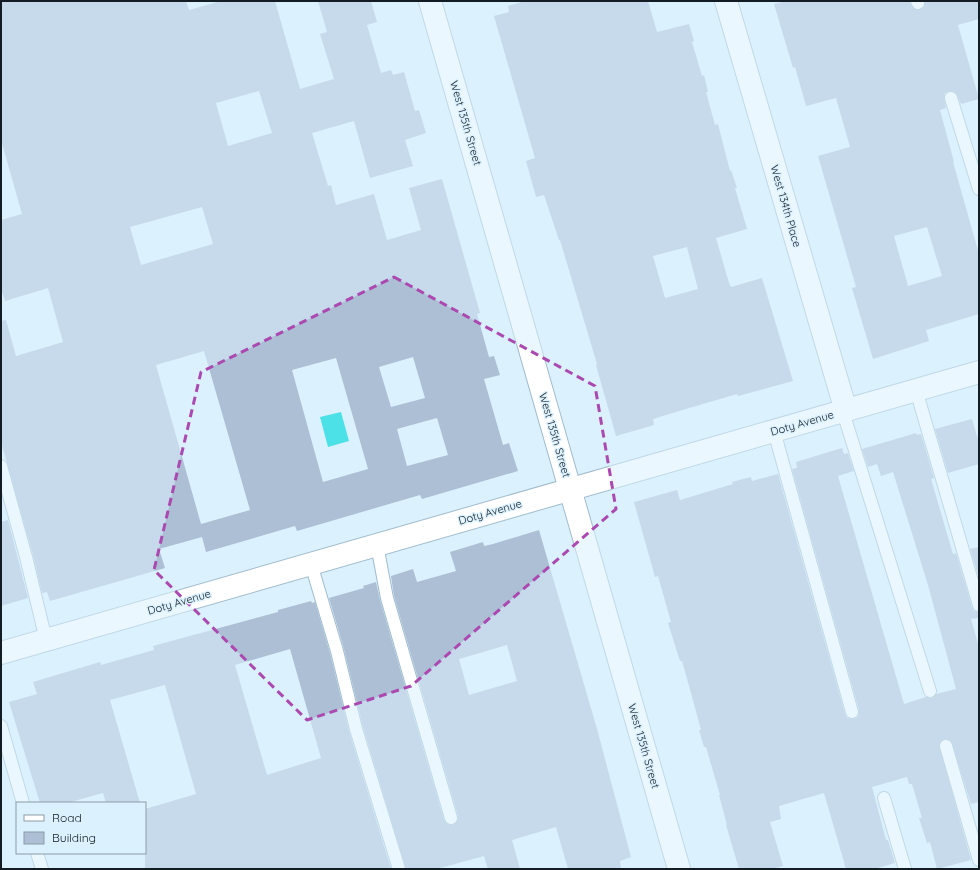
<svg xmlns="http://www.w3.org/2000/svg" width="980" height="870" font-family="Quicksand,sans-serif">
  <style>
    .water { fill: #4be1e7 }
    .building { fill: #adbfd5; fill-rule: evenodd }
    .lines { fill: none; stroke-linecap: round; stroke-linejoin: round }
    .lane-casing { stroke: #a1bccc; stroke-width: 14 }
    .street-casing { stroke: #a1bccc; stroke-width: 24 }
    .secondary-casing { stroke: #a1bccc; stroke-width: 24 }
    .lane { stroke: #fff; stroke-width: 12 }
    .street { stroke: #fff; stroke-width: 22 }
    .secondary { stroke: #fff; stroke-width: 22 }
    .marked { fill: none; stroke: #ab49b0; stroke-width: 3; stroke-dasharray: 8 5; stroke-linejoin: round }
    .labels { text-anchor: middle; stroke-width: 3; stroke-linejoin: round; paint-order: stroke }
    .street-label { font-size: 11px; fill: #121c22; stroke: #dbf1fe }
  </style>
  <rect width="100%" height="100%" fill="#dbf1fe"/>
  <polygon class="water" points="341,412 349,441 328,447 320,417"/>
  <g class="building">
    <path d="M 1,1 L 186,1 L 189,10 L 221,1 L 275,1 L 300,89 L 334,79 L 320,34 L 327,32 L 318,1 L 371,1 L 377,22 L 367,25 L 381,73 L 391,70 L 393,75 L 404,72 L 415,111 L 419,110 L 426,133 L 405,140 L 413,166 L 370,178 L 354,121 L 312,133 L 328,186 L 331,185 L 336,205 L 374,194 L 387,240 L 421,230 L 409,188 L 442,179 L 480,313 L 477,314 L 489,357 L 494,356 L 500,375 L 484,379 L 503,445 L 509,443 L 518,471 L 422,499 L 420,495 L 297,531 L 295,526 L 206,552 L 202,537 L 159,549 L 165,568 L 50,601 L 47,592 L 42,593 L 33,555 L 1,442 L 1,321 L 6,320 L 16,356 L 63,342 L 48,288 L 5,301 L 1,288 L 1,220 L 22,214 L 1,140 ZM 259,91 L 272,133 L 228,146 L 216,103 ZM 202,207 L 213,244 L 141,265 L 130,227 ZM 204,351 L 250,510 L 201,524 L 156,365 ZM 413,357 L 425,398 L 391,407 L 379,367 ZM 336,358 L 368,469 L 323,482 L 292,370 ZM 437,418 L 448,455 L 407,466 L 397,429 Z"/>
    <path d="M 525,1 L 648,1 L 657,32 L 689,24 L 694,41 L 692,42 L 702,76 L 704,75 L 708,92 L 706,92 L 715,125 L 718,124 L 730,171 L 731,170 L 737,188 L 735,188 L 747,229 L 716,238 L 729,283 L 731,287 L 762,278 L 793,381 L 738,396 L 737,394 L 679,411 L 653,419 L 654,425 L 616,436 L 596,365 L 597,364 L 560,240 L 559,240 L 544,195 L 536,197 L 526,161 L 535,158 L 494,16 L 509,12 L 508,6 ZM 687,247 L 698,289 L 665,298 L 653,256 Z"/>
    <path d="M 787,1 L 910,1 L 912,7 L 918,10 L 924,7 L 925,1 L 979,1 L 979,19 L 958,25 L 979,99 L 961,104 L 956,93 L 949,91 L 945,93 L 944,97 L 946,108 L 940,110 L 954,162 L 953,162 L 979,254 L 979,314 L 926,330 L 929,341 L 873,359 L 852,288 L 856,287 L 818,156 L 850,147 L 836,98 L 806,106 L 795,67 L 793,68 L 774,4 ZM 927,227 L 942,276 L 908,286 L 894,236 Z"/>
    <polygon points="972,419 979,443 979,464 948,473 935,429"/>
    <polygon points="916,433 917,435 921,434 934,478 931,479 953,554 956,553 972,607 974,611 979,612 979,618 971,619 979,647 979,802 971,804 951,741 947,739 944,739 939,745 971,860 937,869 930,842 927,843 919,818 922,818 912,784 909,784 907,777 872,787 886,840 888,840 895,863 874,869 846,869 824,793 779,806 781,819 770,822 783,866 772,869 739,869 726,825 727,825 719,795 720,795 706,747 704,747 699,730 701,730 691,693 682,661 680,661 668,623 671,622 658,576 655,577 634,502 677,490 680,500 733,484 732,482 751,477 752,481 778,474 845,714 847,718 854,719 858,717 859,710 792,469 797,468 796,462 842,448 844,454 848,453 854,471 838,476 904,704 926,697 932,698 936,694 956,689 928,585 893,472 881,476 877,464 868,467 862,449"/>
    <polygon points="8,520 28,598 1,606 1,522"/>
    <path d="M 539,530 L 597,729 L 631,857 L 620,861 L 621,869 L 568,869 L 556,827 L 512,840 L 520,869 L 488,869 L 484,856 L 437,869 L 406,869 L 363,727 L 344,649 L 329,598 L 364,588 L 363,586 L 376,582 L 380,600 L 444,820 L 449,825 L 453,825 L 458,820 L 458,816 L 394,596 L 391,576 L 413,569 L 417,582 L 456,571 L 450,552 L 483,542 L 484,546 L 493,544 ZM 507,645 L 517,681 L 469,695 L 459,659 Z"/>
    <polygon points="979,547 979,578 970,549"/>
    <path d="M 311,601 L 312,603 L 315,602 L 330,653 L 349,731 L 391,869 L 145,869 L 145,809 L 196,794 L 165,685 L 110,700 L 140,803 L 106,803 L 103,793 L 67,803 L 40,803 L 9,702 L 37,694 L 33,682 L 100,662 L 101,665 L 154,650 L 153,646 L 278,612 L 278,610 ZM 290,649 L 321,758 L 267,775 L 235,665 Z"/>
  </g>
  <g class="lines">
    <defs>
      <g id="lane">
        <polyline points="917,1 918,3"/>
        <polyline points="951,98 979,189"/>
        <polyline points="916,390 979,605"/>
        <polyline points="843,412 930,691"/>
        <polyline points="774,431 852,712"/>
        <polyline points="1,466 26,557 46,640"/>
        <polyline points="377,545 387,598 451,818"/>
        <polyline points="311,564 337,651 356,729 399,869"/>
        <polyline points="1,726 23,803"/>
        <polyline points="946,746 979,860"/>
        <polyline points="884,798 905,869"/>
        <polyline points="37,853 42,869"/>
      </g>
      <g id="street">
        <polyline points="726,1 846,411"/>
        <polyline points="1,653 979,372"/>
      </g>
      <polyline id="secondary" points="430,1 679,869"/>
    </defs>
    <use href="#lane" class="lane-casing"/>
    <use href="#street" class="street-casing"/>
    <use href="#secondary" class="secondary-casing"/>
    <use href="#lane" class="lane"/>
    <use href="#street" class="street"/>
    <use href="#secondary" class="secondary"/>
  </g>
  <path d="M0 0H980V870H0ZM 394,277 L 595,386 L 616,509 L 411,686 L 307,720 L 154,570 L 201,372 Z" fill="#dbf1fe" fill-opacity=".55" fill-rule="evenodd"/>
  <path class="marked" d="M 394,277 L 595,386 L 616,509 L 411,686 L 307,720 L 154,570 L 201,372 Z"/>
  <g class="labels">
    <g class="street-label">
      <text transform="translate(466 123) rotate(74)" y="4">West 135th Street</text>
      <text transform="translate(786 206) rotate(74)" y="4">West 134th Place</text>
      <text transform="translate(802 423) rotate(-16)" y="4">Doty Avenue</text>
      <text transform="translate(555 435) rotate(74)" y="4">West 135th Street</text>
      <text transform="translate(490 512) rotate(-16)" y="4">Doty Avenue</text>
      <text transform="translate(179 602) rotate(-16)" y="4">Doty Avenue</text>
      <text transform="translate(644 746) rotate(74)" y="4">West 135th Street</text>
    </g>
  </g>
  <rect width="980" height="870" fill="none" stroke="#121c22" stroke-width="4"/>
  <rect x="16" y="802" width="130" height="52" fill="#dbf1fe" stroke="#8b9ca6"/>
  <rect x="24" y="815" width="20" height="6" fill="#ffffff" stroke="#8b9ca6"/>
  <text x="52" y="822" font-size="12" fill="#121c22">Road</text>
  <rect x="24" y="832" width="20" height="12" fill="#adbfd5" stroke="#8b9ca6"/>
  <text x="52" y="842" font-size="12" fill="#121c22">Building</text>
</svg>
